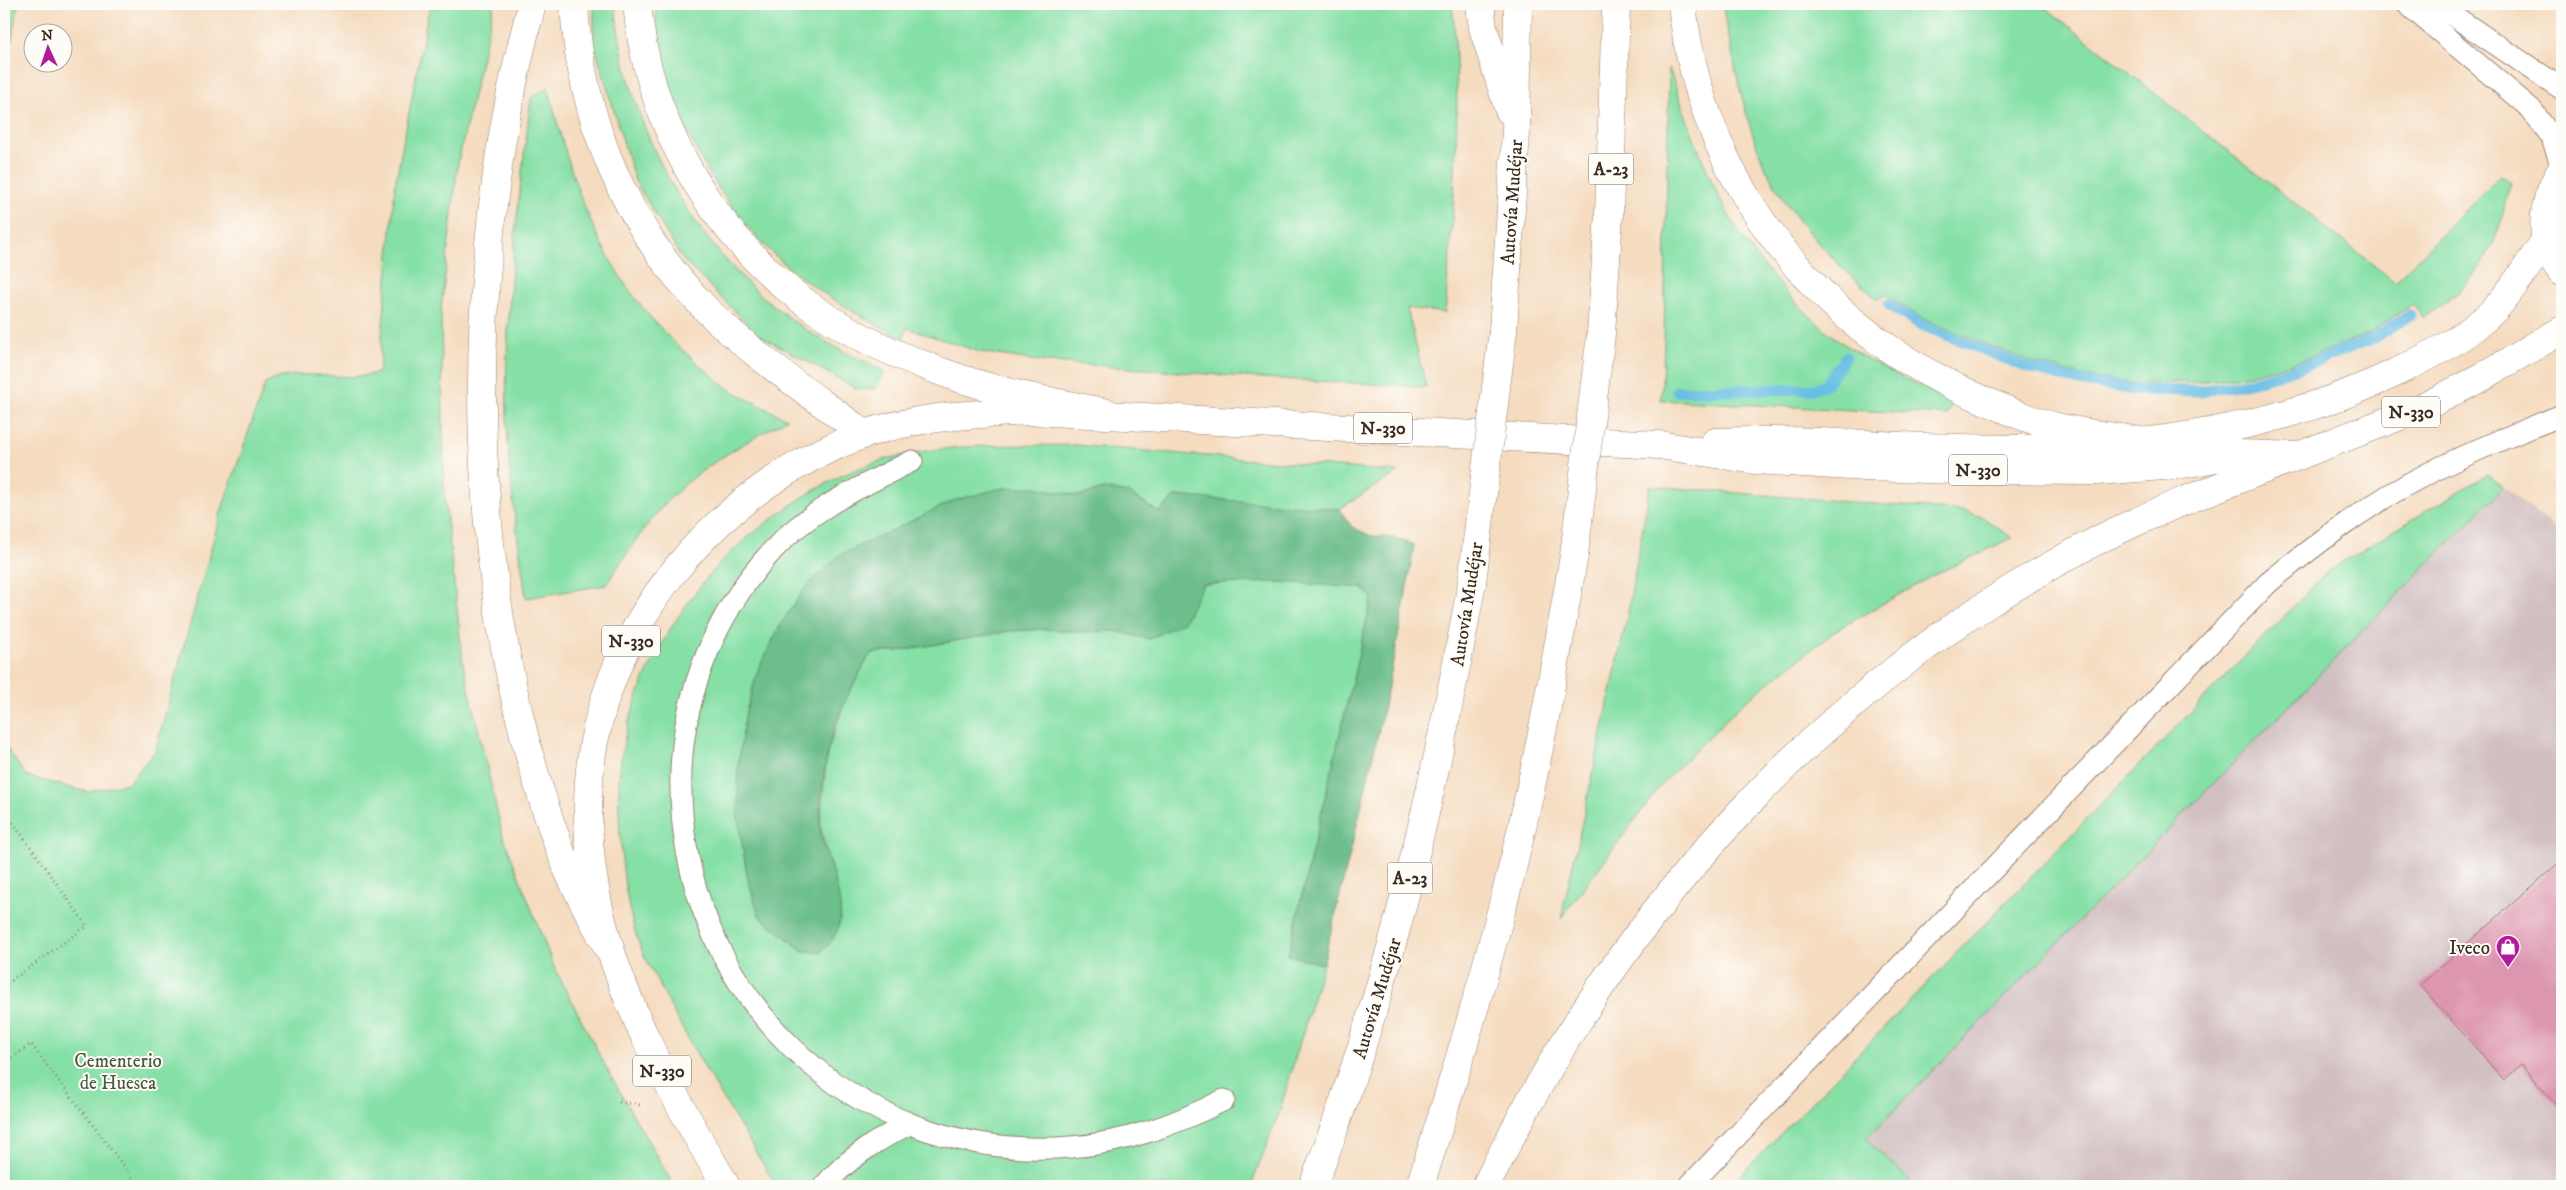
<svg xmlns="http://www.w3.org/2000/svg" width="2566" height="1190" font-family="'IM FELL DW Pica',serif">
  <style>
    .industrial { fill: #d2bfc1 }
    .green { fill: #85e0a6; stroke: #608562 }
    .forest { fill: #6cbe8b; stroke: #547454 }
    .lines { fill: none; stroke-linecap: round; stroke-linejoin: round }
    .stream { stroke: #67bee4; stroke-width: 11 }
    .building { fill: #dd96b0 }
    .service-casing { stroke: #98826e; stroke-width: 23 }
    .trunk-casing { stroke: #98826e; stroke-width: 29 }
    .motorway-casing { stroke: #98826e; stroke-width: 29 }
    .path { stroke: #98826e; stroke-width: 3; stroke-dasharray: 1 4; stroke-linecap: butt }
    .service { stroke: #fff; stroke-width: 21 }
    .trunk { stroke: #fff; stroke-width: 28 }
    .motorway { stroke: #fff; stroke-width: 28 }
    .motorway-bridge-casing { stroke: #98826e; stroke-width: 29; stroke-linecap: butt }
    .motorway-bridge { stroke: #fff; stroke-width: 28 }
    .labels { text-anchor: middle; stroke-width: 4; stroke-linejoin: round; paint-order: stroke }
    .shield { fill: #fdfcf7; stroke: #75695f; stroke-width: 1 }
    .shield-label { font-size: 18px; font-weight: bold; fill: #3b2a1e }
    .street-label { font-size: 19px; fill: #3b2a1e; stroke: #fdfcf7 }
    .poi-label { font-size: 19px; fill: #3b2a1e; stroke: #fdfcf7; text-anchor: end }
    .park-label { font-size: 19px; fill: #4e5840; stroke: #fdfcf7 }
  </style>
  <rect width="100%" height="100%" fill="#fdfcf7"/>
  <filter id="ink" filterUnits="userSpaceOnUse"><feTurbulence type="fractalNoise" baseFrequency=".02" numOctaves="2"/><feDisplacementMap in="SourceGraphic" scale="10" xChannelSelector="R" yChannelSelector="G"/><feConvolveMatrix kernelMatrix="1 2 1 2 8 2 1 2 1" color-interpolation-filters="sRGB"/></filter>
  <filter id="wash" filterUnits="userSpaceOnUse"><feTurbulence type="fractalNoise" baseFrequency=".0096" numOctaves="4" result="noise"/><feDisplacementMap in="SourceGraphic" scale="20" xChannelSelector="R" yChannelSelector="G"/><feGaussianBlur stdDeviation="1.12" result="paint"/><feColorMatrix in="noise" values="0 0 0 0 0 0 0 0 0 0 0 0 0 0 0 0 0 1.4 0 .05"/><feComposite in="paint" operator="in"/></filter>
  <g filter="url(#wash)">
    <rect width="100%" height="100%" fill="#f5dbbf"/>
    <polygon class="industrial" points="2503,487 2548,522 2562,538 2562,1186 1905,1186 1909,1182 1866,1139"/>
    <g class="green">
      <polygon points="4,4 18,4 4,84"/>
      <path d="M 430,4 L 494,4 L 458,162 L 441,310 L 444,492 L 463,663 L 502,833 L 554,967 L 609,1073 L 674,1186 L 4,1186 L 4,744 L 26,776 L 87,792 L 128,783 L 155,751 L 222,509 L 265,384 C 298,364 343,385 379,372 L 395,185 Z"/>
      <path d="M 594,4 L 615,4 C 628,142 707,276 830,344 C 847,354 866,362 885,371 L 876,389 L 857,389 L 759,335 L 683,260 L 635,181 L 594,44 Z"/>
      <path d="M 655,4 L 1452,4 C 1463,106 1453,211 1445,313 L 1407,308 L 1426,387 L 1259,378 L 1037,361 L 980,352 L 907,328 L 903,339 C 868,320 834,302 802,278 C 717,214 663,108 655,4 Z"/>
      <path d="M 1722,4 L 2041,4 L 2395,282 L 2501,175 L 2511,182 C 2505,198 2504,215 2498,231 C 2483,272 2459,294 2424,318 L 2413,304 L 2370,333 L 2300,361 L 2251,375 L 2199,382 L 2135,384 L 2084,376 L 2028,361 L 1923,319 L 1886,295 L 1877,299 C 1833,261 1790,219 1765,166 C 1743,119 1733,55 1722,4 Z"/>
      <path d="M 1669,68 C 1687,119 1707,180 1735,226 C 1761,266 1795,306 1833,336 C 1869,364 1912,382 1953,401 L 1947,415 L 1661,400 L 1664,344 Z"/>
      <path d="M 548,87 C 575,196 605,285 694,360 C 705,369 717,381 729,389 C 747,400 768,409 787,419 C 743,444 696,469 662,507 C 641,531 624,558 606,585 L 526,598 C 518,538 508,478 507,418 C 504,311 518,204 531,98 Z"/>
      <path d="M 1075,445 L 1398,472 L 1339,509 L 1268,505 L 1159,513 L 1129,493 L 1104,489 L 1078,496 L 1036,487 L 781,624 L 758,670 L 745,715 L 738,818 L 747,875 L 759,916 L 803,951 L 836,887 L 820,826 L 827,753 L 846,698 L 871,653 L 898,651 L 1010,631 L 1046,629 L 1080,632 L 1115,631 L 1149,639 L 1184,621 L 1203,584 L 1283,582 L 1363,588 L 1372,598 L 1288,955 L 1323,964 L 1280,1110 L 1251,1186 L 776,1186 C 738,1121 696,1058 662,990 C 654,974 644,958 638,941 C 628,911 623,878 621,846 C 619,824 618,803 619,781 C 623,700 669,618 723,560 C 739,543 759,529 777,515 C 807,493 841,473 877,462 C 940,442 1010,446 1075,445 Z"/>
      <polygon points="2487,474 2503,487 1866,1139 1910,1181 1905,1186 1730,1186 2328,571"/>
      <polygon points="1650,486 1965,511 1984,518 2012,538 1932,576 1838,629 1744,702 1662,784 1561,918 1627,618"/>
    </g>
    <path class="forest" d="M 1036,487 L 1078,496 L 1104,489 L 1129,493 L 1159,513 L 1175,496 L 1339,509 L 1352,527 L 1371,536 L 1395,538 L 1414,545 C 1392,687 1357,825 1323,964 L 1288,955 L 1372,598 L 1363,588 L 1283,582 L 1203,584 L 1184,622 L 1149,639 L 1115,631 L 1080,632 L 1046,629 L 1010,631 L 898,651 L 871,653 C 854,683 833,720 827,754 C 824,771 819,809 820,826 C 824,870 864,918 820,953 L 803,951 L 759,916 L 747,875 L 738,818 L 738,765 L 745,715 L 758,670 L 781,624 L 804,589 L 838,556 L 955,500 L 1002,488 Z"/>
    <g class="lines">
      <g class="stream">
        <polyline points="1889,305 1921,325 2026,367 2079,381 2135,390 2201,391 2253,382 2302,367 2374,338 2410,315"/>
        <polyline points="1677,391 1815,389 1826,384 1846,357"/>
      </g>
    </g>
    <g id="blocks">
      <polygon class="building" points="2562,860 2562,1112 2521,1065 2504,1080 2420,985"/>
    </g>
  </g>
  <g filter="url(#ink)">
    <use href="#blocks" fill-opacity="0" stroke="#98826e" stroke-width="1"/>
    <g class="lines">
      <defs>
        <g id="service">
          <polyline points="2407,4 2531,109 2551,136 2562,167"/>
          <polyline points="2436,4 2562,89"/>
          <path d="M 912,461 C 863,486 811,508 773,550 C 718,609 684,690 681,771 C 674,988 853,1165 1071,1147 C 1126,1143 1176,1124 1224,1100"/>
          <path d="M 824,1186 C 848,1158 877,1140 909,1124"/>
          <path d="M 1689,1186 L 2268,583 C 2318,542 2371,502 2429,473 C 2472,451 2517,433 2562,415"/>
        </g>
        <g id="trunk">
          <path d="M 2562,169 C 2541,202 2536,240 2562,272"/>
          <path d="M 1715,442 C 1796,438 1877,446 1958,448 C 2110,453 2267,437 2405,368 C 2437,352 2470,335 2495,309 C 2514,288 2530,263 2545,240"/>
          <path d="M 726,1186 C 676,1101 621,1005 599,908 C 587,856 584,795 594,742 C 621,602 730,483 862,435 C 916,416 976,414 1032,411 L 1659,445 L 1755,460 L 1865,467 L 1959,470 L 2097,471 L 2177,465 L 2239,454 L 2298,456 L 2426,406 L 2482,377 L 2562,330"/>
        </g>
        <g id="motorway">
          <path d="M 532,4 C 518,57 506,111 498,166 C 465,397 481,649 567,868 C 579,896 595,923 609,950"/>
          <path d="M 574,4 C 580,117 626,229 707,310 C 754,357 811,394 864,434"/>
          <path d="M 637,4 C 647,116 703,218 789,290 C 836,329 898,357 956,377 C 1005,394 1057,402 1107,413"/>
          <polyline points="1480,4 1483,28 1509,110"/>
          <path d="M 1682,4 C 1702,183 1815,327 1979,398 C 2005,409 2030,421 2057,427 C 2086,434 2117,437 2147,442"/>
          <polyline points="1503,331 1516,132 1518,4"/>
          <polyline points="1601,334 1609,215 1616,4"/>
          <path d="M 1313,1186 C 1388,991 1435,788 1472,582"/>
          <path d="M 1420,1186 C 1452,1086 1482,986 1508,885 C 1536,776 1555,666 1574,555"/>
          <path d="M 1486,1186 C 1617,913 1828,678 2100,539 C 2164,507 2232,482 2298,456"/>
        </g>
      </defs>
      <use href="#service" class="service-casing"/>
      <use href="#trunk" class="trunk-casing"/>
      <use href="#motorway" class="motorway-casing"/>
      <g class="path">
        <polyline points="4,810 87,926 4,986"/>
        <polyline points="4,1064 31,1044 139,1186"/>
        <polyline points="619,1102 641,1105"/>
      </g>
      <use href="#service" class="service"/>
      <use href="#trunk" class="trunk"/>
      <use href="#motorway" class="motorway"/>
      <defs>
        <g id="motorway-bridge">
          <polyline points="1574,555 1601,334"/>
          <polyline points="1472,582 1503,331"/>
        </g>
      </defs>
      <use href="#motorway-bridge" class="motorway-bridge-casing"/>
      <use href="#motorway-bridge" class="motorway-bridge"/>
    </g>
  </g>
  <defs>
    <symbol id="shop-pin" viewBox="-11 -11 22 30"><path d="M0 17L-7.5 6A9.5 9.5 0 1 1 7.5 6Z" fill="#b5179e" stroke="#fdfcf7"/><path d="M-5-2.5h2.3a2.7 3.5 0 0 1 5.4 0H5L5.5 6h-11ZM-1.5-2.5h3a1.5 2.3 0 0 0-3 0Z" fill="#fff"/></symbol>
  </defs>
  <g fill-rule="evenodd">
    <use href="#shop-pin" x="2494" y="933" width="28" height="38"/>
  </g>
  <g class="labels">
    <g class="shield">
      <rect x="1588.5" y="153.5" width="45" height="31" rx="4"/>
      <rect x="2382" y="396.5" width="58" height="31" rx="4"/>
      <rect x="1354" y="412.5" width="58" height="31" rx="4"/>
      <rect x="1949" y="454.5" width="58" height="31" rx="4"/>
      <rect x="602" y="625.5" width="58" height="31" rx="4"/>
      <rect x="1387.5" y="862.5" width="45" height="31" rx="4"/>
      <rect x="633" y="1055.5" width="58" height="31" rx="4"/>
    </g>
    <g class="shield-label">
      <text x="1611" y="175">A-23</text>
      <text x="2411" y="418">N-330</text>
      <text x="1383" y="434">N-330</text>
      <text x="1978" y="476">N-330</text>
      <text x="631" y="647">N-330</text>
      <text x="1410" y="884">A-23</text>
      <text x="662" y="1077">N-330</text>
    </g>
    <g class="street-label">
      <text transform="translate(1511 202) rotate(-86)" y="7">Autovía Mudéjar</text>
      <text transform="translate(1466 604) rotate(-81)" y="7">Autovía Mudéjar</text>
      <text transform="translate(1376 998) rotate(-73)" y="7">Autovía Mudéjar</text>
    </g>
    <g class="poi-label">
      <text x="2490" y="954">Iveco</text>
    </g>
    <g class="park-label">
      <text x="118" y="1067">Cementerio<tspan x="118" dy="22">de Huesca</tspan></text>
    </g>
  </g>
  <rect width="2566" height="1190" fill="none" stroke="#fdfcf7" stroke-width="20"/>
  <g transform="translate(48 48) rotate(357)"><circle r="24" fill="#fdfcf7" stroke="#afa8a0"/>
  <path d="M0-4L9 19L0 12L-9 19Z" fill="#b5179e"/>
  <text y="-8" font-size="14" font-weight="bold" text-anchor="middle" fill="#3b2a1e">N</text>
  </g>
</svg>
